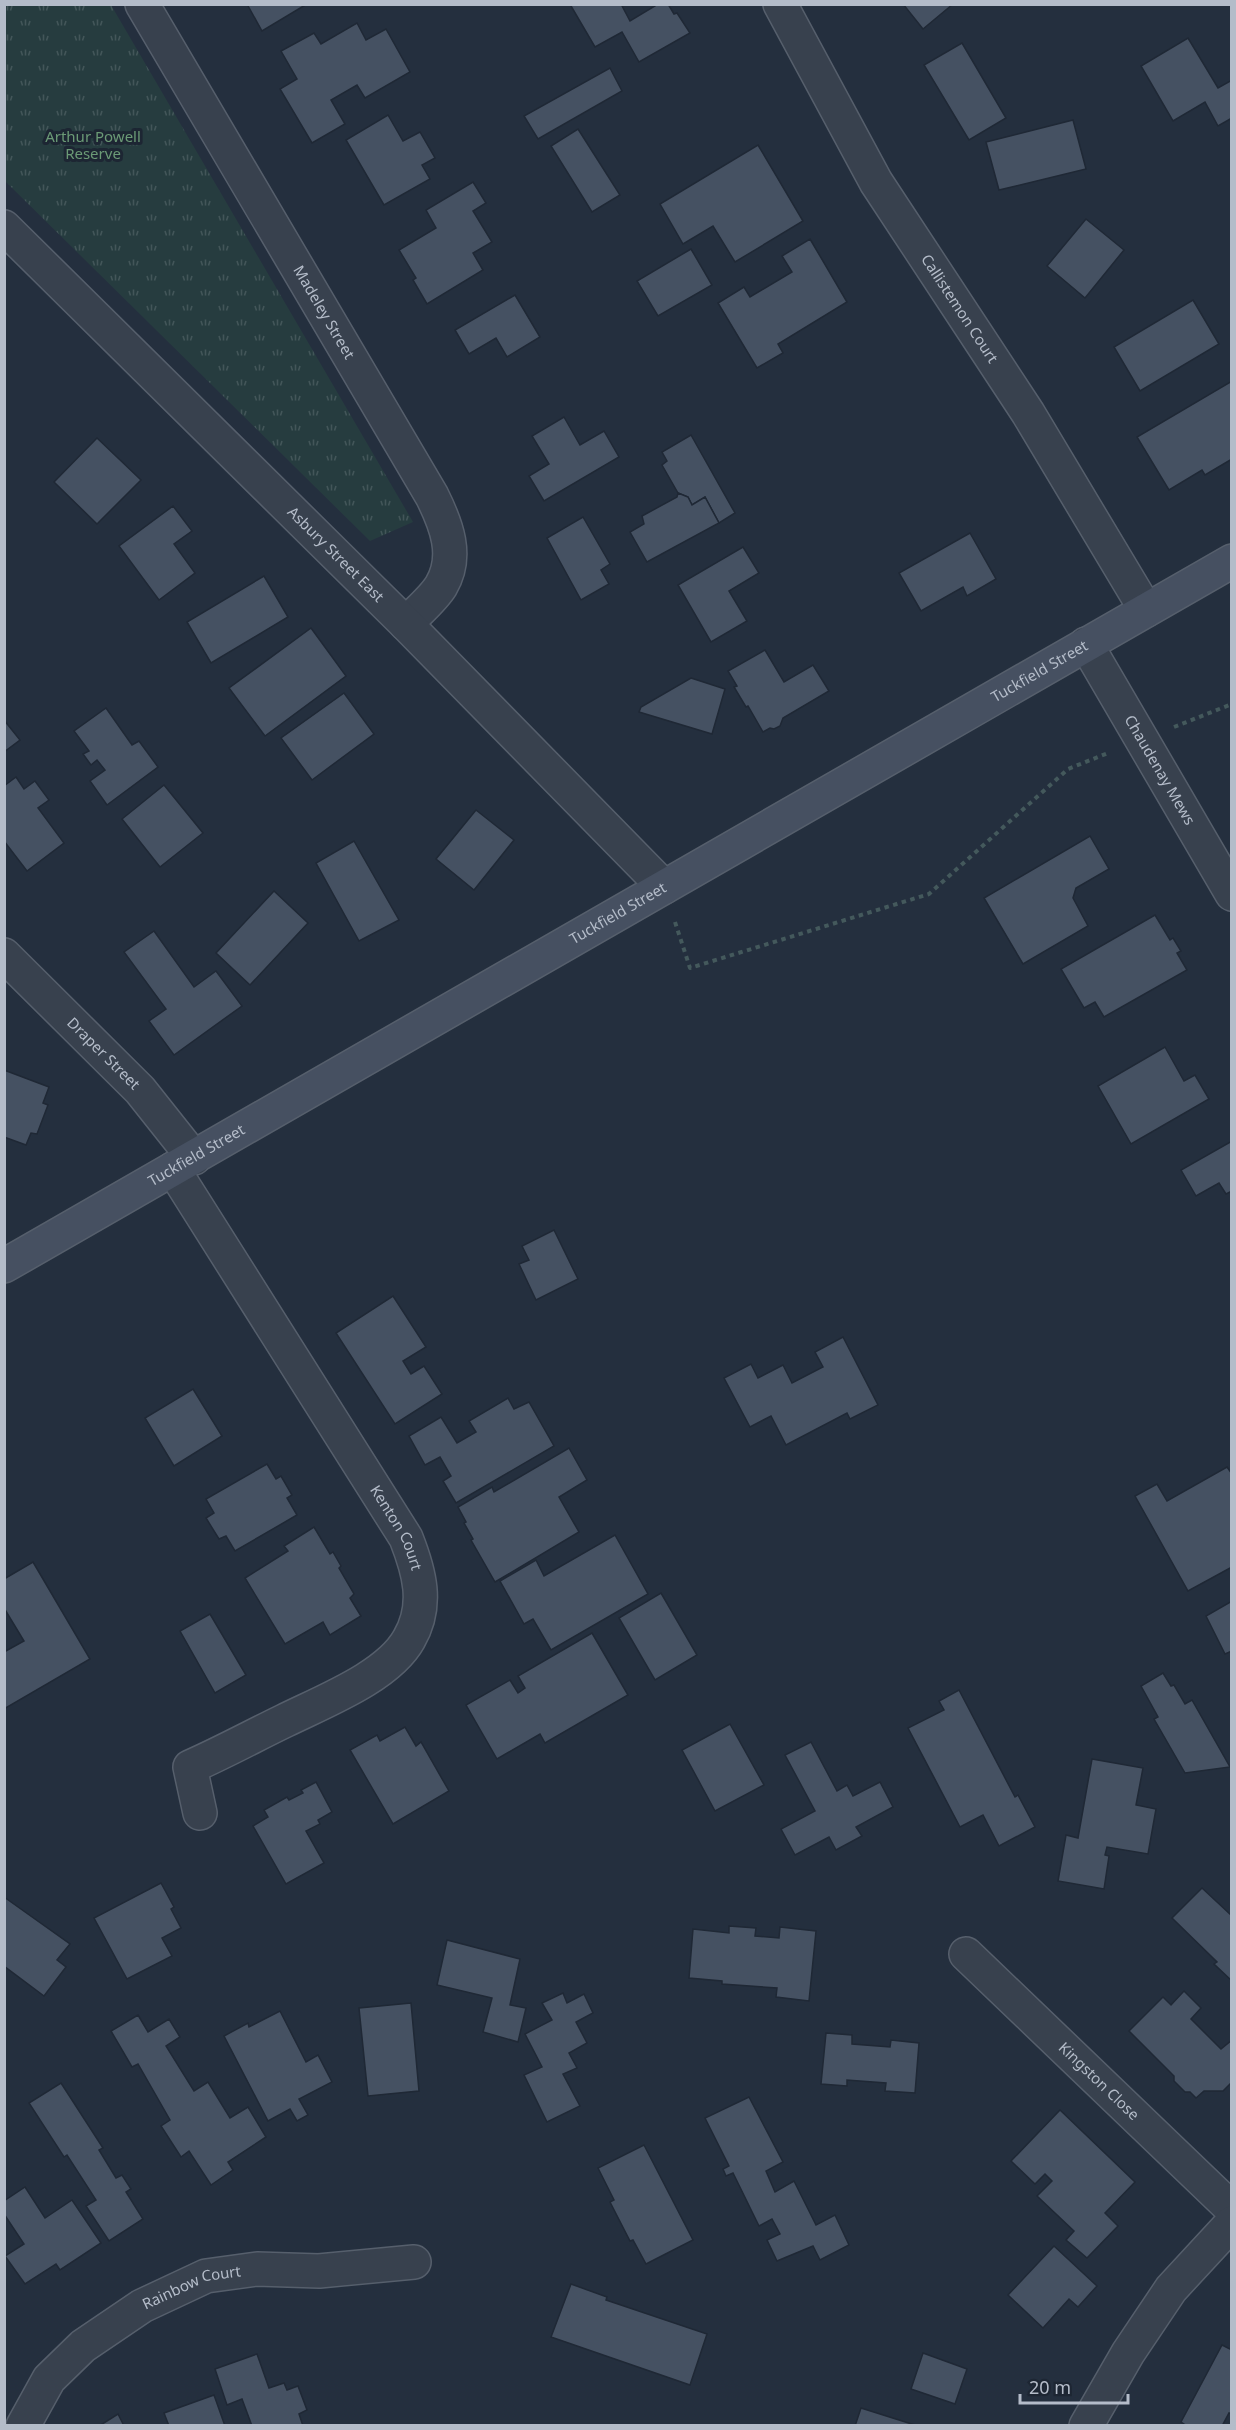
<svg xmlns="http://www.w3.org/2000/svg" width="1236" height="2430" font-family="'Noto Sans',sans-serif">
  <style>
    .grass { fill: url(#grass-tufts) }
    .building { fill: #455162; stroke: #1f2835; stroke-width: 1.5 }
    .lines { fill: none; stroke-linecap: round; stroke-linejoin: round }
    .street-casing { stroke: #565f6c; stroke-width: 36 }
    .secondary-casing { stroke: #565f6c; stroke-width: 36 }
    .path { stroke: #44595c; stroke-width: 4; stroke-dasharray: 4.5 4.5; stroke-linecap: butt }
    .street { stroke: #38414e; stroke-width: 33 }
    .secondary { stroke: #465061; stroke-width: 33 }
    .labels { text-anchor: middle; stroke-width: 6; stroke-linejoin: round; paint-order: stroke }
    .park-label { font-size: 15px; fill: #6b9a76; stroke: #1d2633 }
    .street-label { font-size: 15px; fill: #b4bcc9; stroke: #1d2633 }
  </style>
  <defs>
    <pattern id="grass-tufts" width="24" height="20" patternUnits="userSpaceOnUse" patternTransform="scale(1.5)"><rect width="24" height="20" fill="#263c3f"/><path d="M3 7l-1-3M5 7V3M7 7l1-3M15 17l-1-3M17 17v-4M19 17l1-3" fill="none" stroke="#435659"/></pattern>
  </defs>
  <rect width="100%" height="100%" fill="#242f3e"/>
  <polygon class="grass" points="4,5 111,5 413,522 370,541 5,181"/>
  <g class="building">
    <polygon points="247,4 307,4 262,31"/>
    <polygon points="573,4 621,4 630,21 658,4 668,4 674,14 677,13 690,33 639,62 622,32 595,47 571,6"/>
    <polygon points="903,4 953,4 923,29"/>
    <polygon points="357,23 366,40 386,29 410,72 365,98 357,85 331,100 345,124 312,143 280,89 297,79 281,51 314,33 321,44"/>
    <polygon points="1188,38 1218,88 1232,80 1232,118 1218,126 1205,102 1173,121 1141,66"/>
    <polygon points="962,43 1006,118 969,140 924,65"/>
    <polygon points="610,68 622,91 538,139 524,116"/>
    <polygon points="388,115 403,141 420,132 435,158 422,165 430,179 384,205 346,140"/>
    <polygon points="1073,120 1086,169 999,190 986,142"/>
    <polygon points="578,129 620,195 592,212 551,146"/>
    <polygon points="758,145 803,221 735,262 713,226 683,244 660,204"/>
    <polygon points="473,182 486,203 473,211 492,242 473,253 483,270 427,304 413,280 416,278 399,250 436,228 426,210"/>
    <polygon points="1086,219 1124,250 1085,298 1047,266"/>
    <polygon points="810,239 847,302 778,344 783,353 757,368 718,303 744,287 750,297 792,272 782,256"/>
    <polygon points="691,249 712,285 658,316 637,281"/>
    <polygon points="515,295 540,337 507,357 496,338 469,354 455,330"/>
    <polygon points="1193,300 1219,344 1140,391 1114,347"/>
    <polygon points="1232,381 1232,459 1205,475 1202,470 1169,490 1137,437"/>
    <polygon points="564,417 580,445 604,431 619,457 544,501 529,476 549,464 532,436"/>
    <polygon points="691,435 735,513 719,523 705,497 692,505 688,497 678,493 662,465 667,461 662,452"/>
    <polygon points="97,438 141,480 97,524 54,482"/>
    <polygon points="678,493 688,497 692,505 705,497 719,523 647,562 630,532 644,524 642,516 677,497"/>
    <polygon points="173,506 192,531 174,544 195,573 159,600 119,546"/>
    <polygon points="583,517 610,564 601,570 609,584 581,600 547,538"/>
    <polygon points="970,533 996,579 967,596 963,587 921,611 899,573"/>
    <polygon points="743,547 759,573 729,591 747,621 711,642 678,585"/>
    <polygon points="264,576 288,617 211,663 187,622"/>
    <polygon points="311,628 346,676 265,736 229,688"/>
    <polygon points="765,650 784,682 813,665 829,691 783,718 780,726 774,729 770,728 763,732 748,706 746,707 734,687 737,686 728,671"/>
    <polygon points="691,678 725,689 712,734 639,712 641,707"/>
    <polygon points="344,693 374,734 312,780 281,738"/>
    <polygon points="106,708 132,745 139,741 158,767 107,805 90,781 105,770 97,760 91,765 83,754 89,751 74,731"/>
    <polygon points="4,720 20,740 4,752"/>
    <polygon points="16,777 24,789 35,781 49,800 38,808 64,843 27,871 4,841 4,786"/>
    <polygon points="164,785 203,833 160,867 122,819"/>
    <polygon points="476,810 514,840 474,890 436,859"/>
    <polygon points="1090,836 1109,869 1076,888 1073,898 1088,926 1023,964 984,898"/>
    <polygon points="354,841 399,920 359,941 316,863"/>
    <polygon points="274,891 308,923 250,985 216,953"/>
    <polygon points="1155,915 1170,940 1173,938 1181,951 1177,953 1187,970 1104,1017 1095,1002 1084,1008 1061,969"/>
    <polygon points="154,931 194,987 216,971 242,1006 174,1055 149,1021 166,1009 124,952"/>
    <polygon points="1165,1047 1184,1081 1195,1075 1209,1099 1131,1144 1098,1086"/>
    <polygon points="4,1070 49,1087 43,1103 48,1105 37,1134 31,1133 26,1145 4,1137"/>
    <polygon points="1232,1141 1232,1191 1226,1194 1219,1183 1196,1196 1181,1170"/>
    <polygon points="554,1230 578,1279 536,1300 519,1264 529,1260 522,1246"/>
    <polygon points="393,1296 426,1347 403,1361 411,1374 424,1366 442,1394 395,1424 336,1333"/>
    <polygon points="843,1337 878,1405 850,1419 847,1413 786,1445 771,1416 750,1427 724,1378 751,1364 758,1378 783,1365 792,1383 823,1367 815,1352"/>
    <polygon points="193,1389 222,1436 174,1466 145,1418"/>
    <polygon points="508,1398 514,1409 529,1402 554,1446 456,1503 443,1481 451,1476 440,1457 425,1465 409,1436 441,1417 457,1443 476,1432 469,1421"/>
    <polygon points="569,1448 587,1480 559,1497 579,1532 495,1582 471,1540 473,1539 464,1523 466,1522 458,1507 492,1487 494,1492"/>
    <polygon points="267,1464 276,1479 281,1476 292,1495 287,1498 297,1515 235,1551 226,1536 219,1539 206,1518 214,1513 206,1499"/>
    <polygon points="1227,1467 1232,1474 1232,1567 1188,1591 1135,1496 1157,1484 1167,1501"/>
    <polygon points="314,1527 330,1554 333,1552 341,1566 339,1568 354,1594 350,1598 361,1616 330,1635 323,1622 285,1644 245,1578 288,1551 284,1546"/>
    <polygon points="615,1535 648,1594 551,1650 533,1619 524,1624 500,1581 536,1560 544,1576"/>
    <polygon points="33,1562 90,1659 4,1709 4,1652 24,1641 4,1608 4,1579"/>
    <polygon points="661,1593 697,1655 655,1680 619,1618"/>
    <polygon points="1232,1601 1232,1651 1225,1654 1206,1616"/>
    <polygon points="210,1614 246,1675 215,1693 180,1631"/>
    <polygon points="592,1633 628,1695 545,1743 540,1734 497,1759 466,1705 510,1680 518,1693 525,1688 518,1676"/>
    <polygon points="1163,1673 1171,1686 1174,1685 1185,1704 1192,1700 1230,1767 1185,1773 1154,1719 1158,1717 1141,1686"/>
    <polygon points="959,1690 1015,1797 1018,1795 1035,1827 999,1846 983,1815 960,1827 908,1728 944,1710 939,1701"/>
    <polygon points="730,1724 764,1785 715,1811 682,1750"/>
    <polygon points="405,1727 416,1746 421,1742 449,1791 393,1824 350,1750 377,1735 380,1741"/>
    <polygon points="811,1742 837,1791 847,1785 853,1796 880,1782 893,1807 856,1827 862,1836 836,1850 829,1837 795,1855 781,1829 815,1811 785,1755"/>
    <polygon points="1092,1759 1143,1768 1136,1805 1156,1809 1148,1854 1107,1847 1105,1855 1109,1856 1104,1889 1058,1881 1066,1835 1078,1838"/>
    <polygon points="316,1782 332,1812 318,1820 320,1824 306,1831 324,1863 286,1884 253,1826 268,1817 264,1810 287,1797 289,1800 303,1793 301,1790"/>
    <polygon points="161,1883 174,1907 171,1909 181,1928 162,1938 172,1956 127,1979 94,1918"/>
    <polygon points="1202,1888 1232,1916 1232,1981 1214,1964 1217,1962 1172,1918"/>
    <polygon points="4,1897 70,1944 57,1960 66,1967 44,1996 4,1966"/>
    <polygon points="729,1926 756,1928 755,1936 779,1938 780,1927 816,1931 809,2001 776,1997 777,1988 722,1984 722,1981 689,1978 693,1929 729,1933"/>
    <polygon points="447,1940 520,1959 510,2005 526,2008 518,2042 483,2032 492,1998 437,1985"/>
    <polygon points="1184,1991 1201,2008 1191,2019 1221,2049 1232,2040 1232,2082 1223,2091 1204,2091 1196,2098 1190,2092 1185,2092 1174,2081 1174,2076 1129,2031 1163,1997 1171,2005"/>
    <polygon points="563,1993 567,2003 584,1994 593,2013 576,2022 587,2043 569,2053 577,2068 563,2074 580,2106 547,2122 524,2075 542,2067 525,2034 552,2020 542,2003"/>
    <polygon points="411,2003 419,2091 368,2096 359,2008"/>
    <polygon points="280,2011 306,2062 318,2055 332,2082 299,2099 308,2115 297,2121 290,2109 268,2121 224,2036 248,2023 249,2027"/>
    <polygon points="138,2015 148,2032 169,2019 180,2037 166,2046 194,2091 208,2082 230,2118 248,2107 266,2137 228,2162 233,2170 211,2185 189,2151 181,2157 161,2126 170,2120 138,2064 132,2067 111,2031"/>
    <polygon points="826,2033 852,2035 852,2044 890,2047 891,2040 919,2043 915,2093 885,2091 886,2083 847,2080 847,2086 821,2084"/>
    <polygon points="61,2083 103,2148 99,2150 116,2178 122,2175 131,2189 126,2192 143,2219 109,2241 86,2206 96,2200 67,2155 64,2157 29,2103"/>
    <polygon points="749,2097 783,2162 766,2171 775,2192 794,2181 816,2225 835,2215 849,2245 820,2260 813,2246 777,2261 767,2240 780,2234 772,2219 759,2226 733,2173 726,2176 723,2169 729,2166 705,2118"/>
    <polygon points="1060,2110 1135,2182 1105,2213 1118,2226 1087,2258 1066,2240 1074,2231 1037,2196 1052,2181 1045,2174 1035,2184 1011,2161"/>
    <polygon points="644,2145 693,2240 646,2264 633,2240 630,2241 610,2202 614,2200 598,2168"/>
    <polygon points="25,2187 45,2218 72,2200 101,2243 60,2270 56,2264 25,2284 5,2256 24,2244 4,2214 4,2201"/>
    <polygon points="1054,2246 1097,2286 1078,2307 1069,2299 1043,2328 1008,2295"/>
    <polygon points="571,2284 607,2297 606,2300 707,2334 690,2385 551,2337"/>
    <polygon points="1222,2345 1232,2350 1232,2414 1229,2413 1222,2426 1187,2426 1181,2422"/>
    <polygon points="923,2353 967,2369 955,2404 911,2389"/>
    <polygon points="257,2354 269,2388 284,2383 287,2390 298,2386 307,2410 299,2414 303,2426 252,2426 242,2399 227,2405 215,2369"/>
    <polygon points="214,2395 225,2426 169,2426 164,2413"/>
    <polygon points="861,2408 918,2426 855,2426"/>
    <polygon points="118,2414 124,2426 99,2426"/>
  </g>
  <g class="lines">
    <defs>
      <g id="street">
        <path id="s1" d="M 142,4 L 432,496 C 446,524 459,556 441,586 C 433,599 417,612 406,624"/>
        <path id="s2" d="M 780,4 L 876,182 L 1028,413 L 1146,610"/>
        <path id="s3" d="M 4,227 L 406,624 L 664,887"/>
        <path id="s4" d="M 1086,644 L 1232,894"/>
        <path id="s5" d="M 4,955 L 140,1090 L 194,1158"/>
        <path id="s6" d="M 173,1169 L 406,1538 C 419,1571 429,1605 409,1639 C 388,1677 322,1702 284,1721 C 253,1736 222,1753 190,1767 L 200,1813"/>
        <path id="s7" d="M 966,1954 L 1232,2209"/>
        <path id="s8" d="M 23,2426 L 49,2379 L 83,2346 L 142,2306 L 206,2276 L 257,2269 L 319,2271 L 414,2262"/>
        <polyline points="1086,2426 1128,2353 1171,2289 1232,2223"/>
      </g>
      <g id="secondary">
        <path id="s9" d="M 4,1266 L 1232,561"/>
      </g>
    </defs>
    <use href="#street" class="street-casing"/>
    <use href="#secondary" class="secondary-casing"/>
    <g class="path">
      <polyline points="1174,727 1232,704"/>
      <polyline points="675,922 690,968 929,894 1068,769 1108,753"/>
    </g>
    <use href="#street" class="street"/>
    <use href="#secondary" class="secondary"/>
  </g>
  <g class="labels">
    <g class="park-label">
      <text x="93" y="142">Arthur Powell<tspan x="93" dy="17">Reserve</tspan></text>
    </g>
    <g class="street-label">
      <text dy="5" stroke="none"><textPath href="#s2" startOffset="354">Callistemon Court</textPath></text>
      <text dy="5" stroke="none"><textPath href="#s1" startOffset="358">Madeley Street</textPath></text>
      <text dy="5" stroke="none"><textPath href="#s3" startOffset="466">Asbury Street East</textPath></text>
      <text dy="5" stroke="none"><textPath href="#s9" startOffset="1194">Tuckfield Street</textPath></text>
      <text dy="5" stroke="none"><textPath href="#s4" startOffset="146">Chaudenay Mews</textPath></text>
      <text dy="5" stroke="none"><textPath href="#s9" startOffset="708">Tuckfield Street</textPath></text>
      <text dy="5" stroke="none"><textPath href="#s5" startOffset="140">Draper Street</textPath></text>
      <text dy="5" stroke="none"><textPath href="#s9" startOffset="222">Tuckfield Street</textPath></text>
      <text dy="5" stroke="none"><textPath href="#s6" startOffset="423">Kenton Court</textPath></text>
      <text dy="5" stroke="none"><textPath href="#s7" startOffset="184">Kingston Close</textPath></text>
      <text dy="5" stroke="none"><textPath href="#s8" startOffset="226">Rainbow Court</textPath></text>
    </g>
  </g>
  <rect width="1236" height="2430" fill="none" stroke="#b4bcc9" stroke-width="12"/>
  <path d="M1020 2394v9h108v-9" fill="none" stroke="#b4bcc9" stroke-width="3"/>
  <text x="1029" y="2394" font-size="18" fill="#b4bcc9" stroke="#1d2633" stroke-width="4.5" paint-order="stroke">20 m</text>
</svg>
